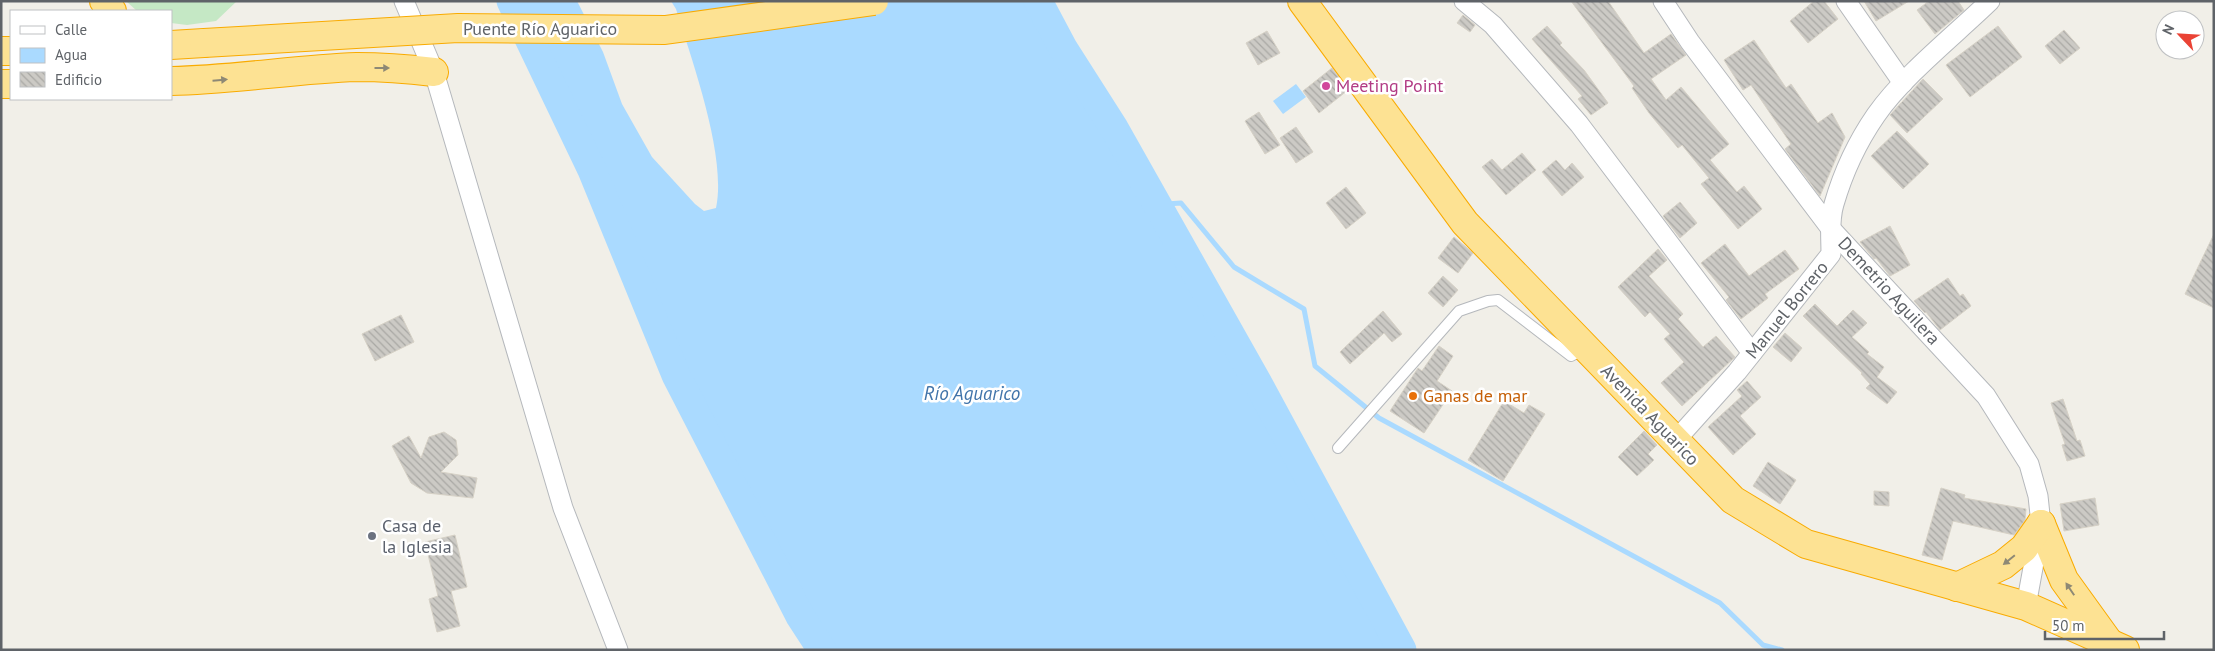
<svg xmlns="http://www.w3.org/2000/svg" width="2215" height="651" font-family="'PT Sans',sans-serif">
  <style>
    .park { fill: #c5e8c5 }
    .water { fill: #aadaff }
    .lines { fill: none; stroke-linecap: round; stroke-linejoin: round }
    .stream { stroke: #aadaff; stroke-width: 5 }
    .river { stroke: #aadaff; stroke-width: 29 }
    .building { fill: url(#building-back-hatch); stroke: #d6d1c6 }
    .lane-casing { stroke: #b5b8bc; stroke-width: 12 }
    .street-casing { stroke: #b5b8bc; stroke-width: 21 }
    .highway-casing { stroke: #f9ab00; stroke-width: 30 }
    .lane { stroke: #fff; stroke-width: 10 }
    .street { stroke: #fff; stroke-width: 19 }
    .highway { stroke: #fde293; stroke-width: 28 }
    .highway-bridge-casing { stroke: #f9ab00; stroke-width: 30; stroke-linecap: butt }
    .highway-bridge { stroke: #fde293; stroke-width: 28 }
    .oneway { fill: #8e8975 }
    .hotel-dot { fill: #d1479c; stroke: #fff; stroke-width: 2 }
    .food-dot { fill: #e8710a; stroke: #fff; stroke-width: 2 }
    .worship-dot { fill: #6b7280; stroke: #fff; stroke-width: 2 }
    .labels { text-anchor: middle; stroke-width: 5; stroke-linejoin: round; paint-order: stroke }
    .street-label { font-size: 18px; fill: #5f6368; stroke: #fff }
    .hotel-label { font-size: 18px; fill: #b23c85; stroke: #fff; text-anchor: start }
    .food-label { font-size: 18px; fill: #c56008; stroke: #fff; text-anchor: start }
    .worship-label { font-size: 18px; fill: #5b616d; stroke: #fff; text-anchor: start }
    .water-label { font-size: 19px; font-style: italic; fill: #4174aa; stroke: #fff }
  </style>
  <defs>
    <pattern id="building-back-hatch" width="6" height="6" patternUnits="userSpaceOnUse" patternTransform="scale(1.25)"><rect width="6" height="6" fill="#cccac5"/><path d="M-1 5l2 2M0 0l6 6M5-1l2 2" fill="none" stroke="#a9a8a4"/></pattern>
  </defs>
  <rect width="100%" height="100%" fill="#f1efe8"/>
  <polygon class="park" points="126,1 237,1 216,21 187,25 171,23 171,11 137,11"/>
  <g class="water">
    <path d="M 511,1 L 577,1 L 603,52 L 622,104 L 652,157 L 695,204 L 704,211 L 716,208 C 727,156 692,61 676,9 L 671,1 L 1038,1 L 1063,48 L 1114,128 L 1260,387 L 1402,650 L 822,650 L 800,616 L 676,375 L 592,170 Z"/>
    <polygon points="1296,84 1306,97 1283,114 1273,101"/>
  </g>
  <g class="lines">
    <polyline class="stream" points="1152,205 1181,203 1234,267 1304,309 1315,366 1379,418 1720,603 1763,645 1782,650"/>
    <g class="river">
      <polyline points="511,1 592,170 676,375 800,616 822,650"/>
      <polyline points="1038,1 1063,48 1114,128 1260,387 1402,650"/>
    </g>
  </g>
  <g class="building">
    <polygon points="1571,1 1608,1 1644,53 1671,34 1686,55 1651,79 1666,100 1681,87 1729,144 1710,160 1737,192 1744,186 1762,209 1738,229 1701,184 1709,178 1682,145 1678,148 1649,113 1632,88 1634,86"/>
    <polygon points="1814,1 1824,1 1838,19 1808,43 1790,21"/>
    <polygon points="1864,1 1909,1 1876,21"/>
    <polygon points="1929,1 1958,1 1964,10 1935,34 1917,10"/>
    <polygon points="1463,15 1475,25 1470,32 1457,23"/>
    <polygon points="1547,26 1562,43 1560,45 1584,70 1608,103 1591,115 1578,99 1582,96 1532,39"/>
    <polygon points="1998,26 2022,57 1970,97 1946,65"/>
    <polygon points="2064,30 2080,48 2060,64 2045,46"/>
    <polygon points="1267,31 1280,53 1258,65 1246,43"/>
    <polygon points="1754,40 1786,88 1791,84 1818,123 1832,113 1845,137 1820,196 1785,149 1791,144 1751,85 1743,90 1724,60"/>
    <polygon points="1332,68 1348,90 1319,113 1303,91"/>
    <polygon points="1923,79 1943,99 1907,133 1890,115"/>
    <polygon points="1259,112 1280,145 1265,154 1245,121"/>
    <polygon points="1296,127 1313,152 1296,163 1280,138"/>
    <polygon points="1897,131 1929,164 1903,189 1871,156"/>
    <polygon points="1522,153 1536,170 1506,195 1482,167 1492,159 1502,170"/>
    <polygon points="1556,160 1565,170 1572,163 1584,177 1562,196 1542,172"/>
    <polygon points="1346,187 1366,213 1346,229 1326,203"/>
    <polygon points="1680,202 1697,223 1680,238 1663,216"/>
    <polygon points="1890,226 1910,265 1890,276 1876,258 1874,259 1860,242"/>
    <polygon points="2214,234 2214,308 2185,294"/>
    <polygon points="1454,237 1473,253 1458,273 1438,258"/>
    <polygon points="1725,244 1749,276 1785,250 1799,269 1765,294 1768,298 1741,319 1726,300 1729,297 1701,263"/>
    <polygon points="1658,249 1667,260 1649,276 1683,314 1678,319 1703,347 1716,336 1735,357 1682,406 1661,383 1684,362 1664,339 1670,334 1650,312 1645,317 1618,287"/>
    <polygon points="1443,276 1458,290 1443,307 1428,293"/>
    <polygon points="1948,278 1960,296 1963,294 1971,306 1940,330 1926,312 1925,313 1914,301"/>
    <polygon points="1815,304 1837,326 1853,310 1867,323 1852,337 1869,352 1867,354 1884,367 1877,377 1897,392 1887,404 1866,388 1870,384 1861,374 1862,373 1803,316"/>
    <polygon points="1383,311 1402,334 1392,342 1384,333 1350,364 1340,352"/>
    <polygon points="401,315 414,342 375,361 362,334"/>
    <polygon points="1785,333 1802,348 1791,362 1773,347"/>
    <polygon points="1439,346 1453,356 1437,381 1452,391 1424,433 1390,411 1418,368 1422,371"/>
    <polygon points="1747,381 1761,397 1740,416 1756,434 1733,455 1708,427 1742,396 1737,390"/>
    <polygon points="2063,399 2077,441 2080,440 2085,456 2067,461 2062,445 2065,444 2051,403"/>
    <polygon points="1504,401 1524,413 1529,405 1545,414 1503,481 1468,460"/>
    <polygon points="1644,431 1657,445 1648,454 1654,460 1637,476 1618,457"/>
    <polygon points="444,432 456,440 458,455 441,472 477,478 473,498 427,493 411,483 392,446 409,436 421,458 429,437"/>
    <polygon points="1768,462 1796,480 1780,504 1753,486"/>
    <polygon points="1941,488 1965,495 1964,498 2026,509 2025,520 2014,535 1953,521 1942,560 1922,555"/>
    <polygon points="1874,491 1889,492 1889,506 1874,505"/>
    <polygon points="2095,498 2099,525 2064,531 2060,504"/>
    <polygon points="455,535 467,587 451,591 460,626 437,632 429,599 438,596 425,542"/>
  </g>
  <g class="lines">
    <defs>
      <polyline id="lane" points="1338,448 1459,311 1488,301 1498,300 1571,356 1584,349"/>
      <g id="street">
        <polyline points="404,1 434,72 563,508 618,650"/>
        <polyline points="1464,1 1493,25 1579,124 1752,353"/>
        <polyline points="1663,1 1690,42 1831,229 1986,396 2029,464 2038,496 2041,524 2026,606"/>
        <polyline points="1846,1 1903,83"/>
        <path d="M 1675,441 L 1737,372 L 1831,254 C 1831,238 1829,220 1834,204 C 1843,173 1858,141 1876,115 C 1904,75 1955,35 1990,1"/>
      </g>
      <g id="highway">
        <polyline points="104,1 112,11"/>
        <polyline points="1302,1 1465,223 1733,500 1806,544 2026,606 2125,650"/>
        <polyline points="171,45 204,43"/>
        <polyline points="1,51 11,51"/>
        <path d="M 171,81 C 234,80 295,69 357,67 C 383,67 408,69 434,72"/>
        <polyline points="1,84 11,84"/>
        <polyline points="2041,524 2064,580 2108,641"/>
        <polyline points="1957,587 2003,565 2024,548 2041,524"/>
      </g>
    </defs>
    <use href="#lane" class="lane-casing"/>
    <use href="#street" class="street-casing"/>
    <use href="#highway" class="highway-casing"/>
    <use href="#lane" class="lane"/>
    <use href="#street" class="street"/>
    <use href="#highway" class="highway"/>
    <defs>
      <polyline id="highway-bridge" points="204,43 458,28 665,30 874,1"/>
    </defs>
    <use href="#highway-bridge" class="highway-bridge-casing"/>
    <use href="#highway-bridge" class="highway-bridge"/>
  </g>
  <defs><path id="oneway-solid" d="M-6-.8H1V-3.2L6.5 0L1 3.2V.8H-6Z" transform="scale(1.25)"/></defs>
  <g class="oneway">
    <use href="#oneway-solid" transform="translate(382 68)"/>
    <use href="#oneway-solid" transform="translate(220 80) rotate(-5)"/>
    <use href="#oneway-solid" transform="translate(2009 560) rotate(141)"/>
    <use href="#oneway-solid" transform="translate(2070 589) rotate(-124)"/>
  </g>
  <circle class="hotel-dot" cx="1326" cy="86" r="5"/>
  <circle class="food-dot" cx="1413" cy="396" r="5"/>
  <circle class="worship-dot" cx="372" cy="536" r="5"/>
  <g class="labels">
    <g class="street-label">
      <text x="540" y="35">Puente Río Aguarico</text>
      <text transform="translate(1889 291) rotate(47)" y="6">Demetrio Aguilera</text>
      <text transform="translate(1787 310) rotate(-51)" y="6">Manuel Borrero</text>
      <text transform="translate(1650 415) rotate(46)" y="6">Avenida Aguarico</text>
    </g>
    <g class="hotel-label">
      <text x="1336" y="92">Meeting Point</text>
    </g>
    <g class="food-label">
      <text x="1423" y="402">Ganas de mar</text>
    </g>
    <g class="worship-label">
      <text x="382" y="532">Casa de<tspan x="382" dy="21">la Iglesia</tspan></text>
    </g>
    <g class="water-label">
      <text x="972" y="400">Río Aguarico</text>
    </g>
  </g>
  <rect width="2215" height="651" fill="none" stroke="#5f6368" stroke-width="5"/>
  <rect x="10" y="10" width="162" height="90" fill="#ffffff" stroke="#bfc1c3"/>
  <rect x="20" y="26" width="25" height="8" fill="#ffffff" stroke="#bfc1c3"/>
  <text x="55" y="35" font-size="15" fill="#5f6368">Calle</text>
  <rect x="20" y="48" width="25" height="15" fill="#aadaff" stroke="#bfc1c3"/>
  <text x="55" y="60" font-size="15" fill="#5f6368">Agua</text>
  <rect x="20" y="72" width="25" height="15" fill="url(#building-back-hatch)" stroke="#bfc1c3"/>
  <text x="55" y="85" font-size="15" fill="#5f6368">Edificio</text>
  <g transform="translate(2180 35) rotate(295)"><circle r="24" fill="#ffffff" stroke="#bfc1c3"/>
  <path d="M0-4L9 19L0 12L-9 19Z" fill="#ea4335"/>
  <text y="-8" font-size="14" font-weight="bold" text-anchor="middle" fill="#5f6368">N</text>
  </g>
  <path d="M2045 631v8h119v-8" fill="none" stroke="#5f6368" stroke-width="2.5"/>
  <text x="2052" y="631" font-size="15" fill="#5f6368" stroke="#ffffff" stroke-width="4" paint-order="stroke">50 m</text>
</svg>
